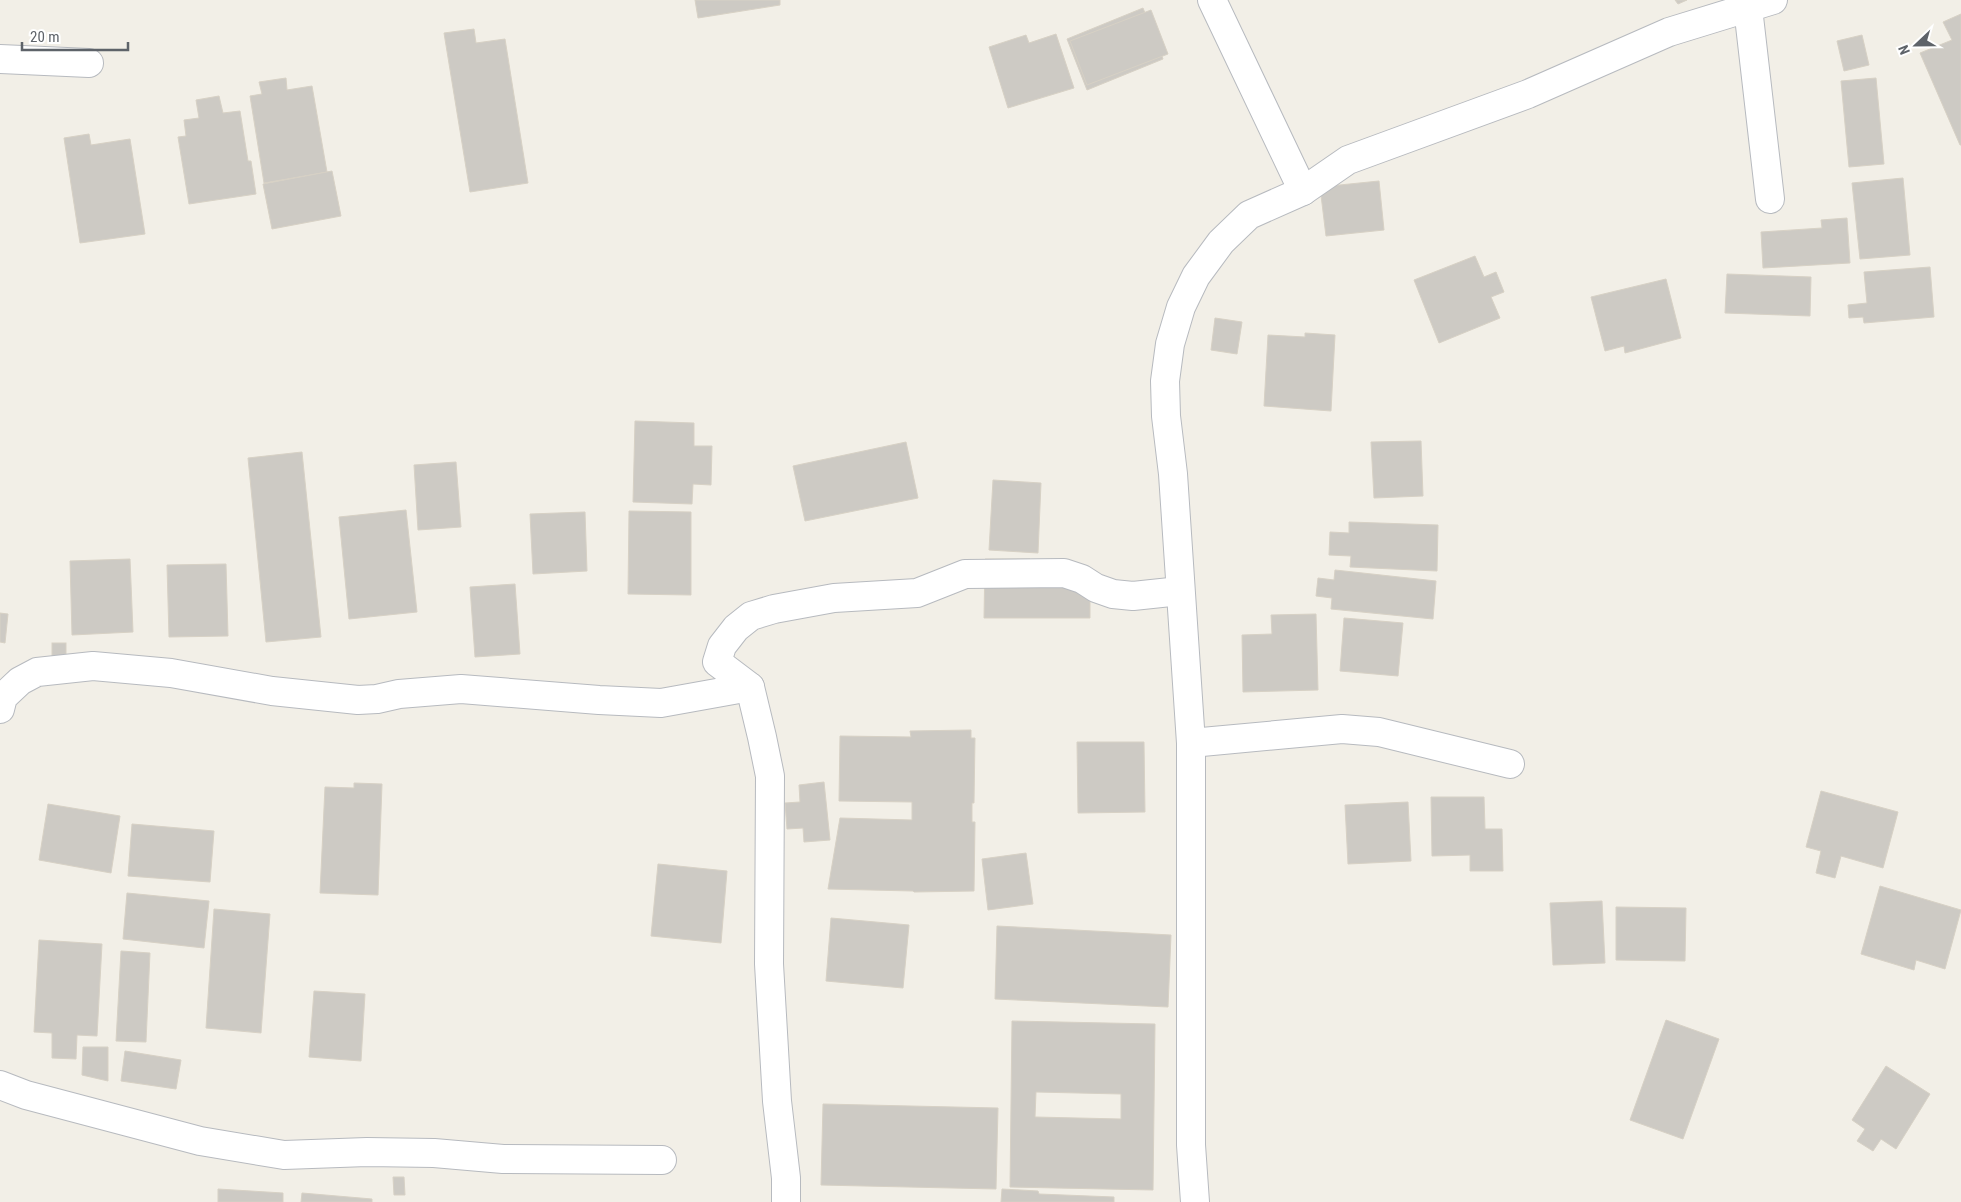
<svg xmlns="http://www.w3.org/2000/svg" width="1961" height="1202" font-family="'Roboto Condensed',sans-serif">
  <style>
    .building { fill: #cdcac4; stroke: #d7d1c5; fill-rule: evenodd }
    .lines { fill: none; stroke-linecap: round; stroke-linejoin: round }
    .minor-casing { stroke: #b7babf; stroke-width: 30 }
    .minor { stroke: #fff; stroke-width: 28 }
  </style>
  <rect width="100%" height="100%" fill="#f2efe7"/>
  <g class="building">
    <polygon points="695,0 780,0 780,5 698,18"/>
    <polygon points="1675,0 1687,0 1678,4"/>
    <polygon points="1143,8 1163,59 1087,90 1067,39"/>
    <polygon points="1151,10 1168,54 1087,85 1070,41"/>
    <polygon points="1961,14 1961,145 1960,145 1920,53 1952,40 1943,22"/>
    <polygon points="474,29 476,43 505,39 528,183 470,192 444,33"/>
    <polygon points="1056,34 1074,88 1008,108 989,47 1026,35 1029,43"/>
    <polygon points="1862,35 1869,65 1844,71 1837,41"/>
    <polygon points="286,78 287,90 312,86 327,172 264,183 250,96 262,94 259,82"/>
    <polygon points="1876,78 1884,164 1849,167 1841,81"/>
    <polygon points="219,96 223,113 240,111 248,161 251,161 256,194 189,204 178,137 186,136 184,120 199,118 196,100"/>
    <polygon points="89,134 91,145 130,139 145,234 80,243 64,138"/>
    <polygon points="332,171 341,216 272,229 263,184"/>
    <polygon points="1903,178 1910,255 1860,259 1852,183"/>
    <polygon points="1379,181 1384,230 1326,236 1320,187"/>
    <polygon points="1847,218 1850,263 1763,268 1761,232 1822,228 1821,220"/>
    <polygon points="1475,256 1484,277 1496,272 1504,292 1491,297 1500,318 1439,343 1414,280"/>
    <polygon points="1930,267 1934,317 1864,323 1863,317 1849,318 1848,305 1867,303 1864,272"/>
    <polygon points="1727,274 1811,277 1810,316 1725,313"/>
    <polygon points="1666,279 1681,338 1625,353 1624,346 1605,351 1591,297"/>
    <polygon points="1215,318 1242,322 1237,354 1211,350"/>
    <polygon points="1305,333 1335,335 1331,411 1264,406 1268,335 1305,337"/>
    <polygon points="635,421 694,423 694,446 712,446 711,485 693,484 692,504 633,502"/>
    <polygon points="1421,441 1423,496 1374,498 1371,442"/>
    <polygon points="906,442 918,498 805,521 793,466"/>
    <polygon points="302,452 321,637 266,642 248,458"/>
    <polygon points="456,462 461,527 418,530 414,465"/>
    <polygon points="993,480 1041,483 1038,553 989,550"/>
    <polygon points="406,510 417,612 349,619 339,517"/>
    <polygon points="629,511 691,512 691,595 628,594"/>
    <polygon points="585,512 587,571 533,574 530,514"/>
    <polygon points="1349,522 1438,525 1437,571 1350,567 1351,556 1329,555 1330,532 1349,533"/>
    <polygon points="130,559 133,632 72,635 70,561"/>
    <polygon points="985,559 1030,559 1030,579 1090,579 1090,618 984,618"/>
    <polygon points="226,564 228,636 169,637 167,565"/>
    <polygon points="1335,570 1436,581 1433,619 1331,609 1332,598 1316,596 1318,578 1334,580"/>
    <polygon points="515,584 520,654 475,657 470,587"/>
    <polygon points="0,613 8,614 5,643 0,642"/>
    <polygon points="1316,614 1318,690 1243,692 1242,635 1272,634 1271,615"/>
    <polygon points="1344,618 1403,623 1398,676 1340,671"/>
    <rect x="52" y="643" width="14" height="16"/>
    <polygon points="971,730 971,738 975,738 974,803 972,803 972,822 975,822 974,891 914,892 913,891 828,889 840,818 912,820 912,802 839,801 840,736 911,737 910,731"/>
    <polygon points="1077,742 1144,742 1145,812 1078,813"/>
    <polygon points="824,782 830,840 804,842 803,828 787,829 785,803 800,802 799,785"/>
    <polygon points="354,783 382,784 378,895 320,893 325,787 354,788"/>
    <polygon points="1821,791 1898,812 1883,868 1841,856 1835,878 1816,873 1821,851 1806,847"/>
    <polygon points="1431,797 1484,797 1485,829 1502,829 1503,871 1470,871 1470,855 1432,856"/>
    <polygon points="1408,802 1411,861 1348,864 1345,805"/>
    <polygon points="48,804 120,816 111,873 39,860"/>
    <polygon points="132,824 214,831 210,882 128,876"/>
    <polygon points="1026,853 1033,904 988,910 982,859"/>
    <polygon points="658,864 727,871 721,943 651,936"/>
    <polygon points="1880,886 1961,910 1945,969 1916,960 1914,970 1861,954"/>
    <polygon points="127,893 209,901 204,948 123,939"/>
    <polygon points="1602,901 1605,963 1553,965 1550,903"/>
    <polygon points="1616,907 1686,908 1685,961 1616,960"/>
    <polygon points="214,909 270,914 261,1033 206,1028"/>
    <polygon points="831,918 909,925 903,988 826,981"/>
    <polygon points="997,926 1171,935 1168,1007 995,999"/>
    <polygon points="39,940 102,944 97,1036 77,1035 76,1059 52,1058 52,1033 34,1032"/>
    <polygon points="121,951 150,953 146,1042 116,1041"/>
    <polygon points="314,991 365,994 361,1061 309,1057"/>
    <polygon points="1666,1020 1719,1039 1683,1139 1630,1120"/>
    <path d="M 1012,1021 L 1155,1024 L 1153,1190 L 1010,1187 ZM 1036,1092 L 1121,1094 L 1121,1119 L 1035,1117 Z"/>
    <polygon points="83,1047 108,1047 108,1081 82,1075"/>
    <polygon points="125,1051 181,1060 176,1089 121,1081"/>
    <polygon points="1886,1066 1930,1094 1896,1149 1881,1139 1873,1151 1857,1141 1865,1129 1852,1120"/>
    <polygon points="823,1104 998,1108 996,1189 821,1185"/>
    <polygon points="393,1177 404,1177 405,1195 394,1195"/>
    <polygon points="218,1189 283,1193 283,1202 218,1202"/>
    <polygon points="1002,1189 1038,1191 1039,1194 1114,1197 1114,1202 1001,1202"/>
    <polygon points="302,1193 372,1199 372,1202 301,1202"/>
  </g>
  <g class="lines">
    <defs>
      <g id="minor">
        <polyline points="1212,0 1303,191"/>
        <polyline points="1748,8 1770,199"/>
        <polyline points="0,59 89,63"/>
        <polyline points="0,709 3,697 20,681 37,672 93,666 171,673 272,691 358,700 377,699 399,694 461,689 599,700 661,703 750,687"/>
        <polyline points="1191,743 1342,729 1379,732 1510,764"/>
        <polyline points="0,1085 26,1095 200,1141 284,1155 367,1152 434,1153 503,1159 662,1160"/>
        <polyline points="786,1202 786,1178 777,1101 769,964 770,776 762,737 750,687 717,662 722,646 736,628 751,616 774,609 834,598 917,593 965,574 1064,573 1082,579 1096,588 1113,594 1133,596 1180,591"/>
        <polyline points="1195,1202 1191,1145 1191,743 1173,474 1166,416 1165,381 1170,344 1181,307 1196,276 1221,242 1249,215 1303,191 1348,160 1528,94 1669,32 1773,0"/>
      </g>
    </defs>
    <use href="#minor" class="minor-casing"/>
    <use href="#minor" class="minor"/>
  </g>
  <g transform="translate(1916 45) rotate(248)" stroke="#ffffff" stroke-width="4" paint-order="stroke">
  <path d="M0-4L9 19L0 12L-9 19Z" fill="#5e6369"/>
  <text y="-8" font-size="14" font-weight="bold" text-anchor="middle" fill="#5e6369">N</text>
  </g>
  <path d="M22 42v8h106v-8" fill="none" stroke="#5e6369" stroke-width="2.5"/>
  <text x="30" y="42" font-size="15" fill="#5e6369" stroke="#ffffff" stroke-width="4" paint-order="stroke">20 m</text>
</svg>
